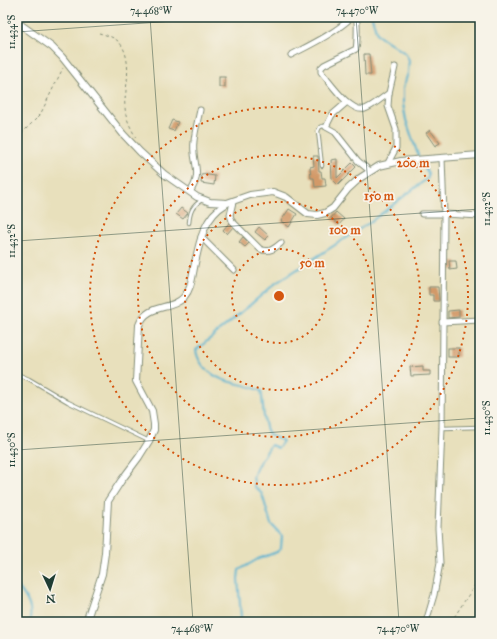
<svg xmlns="http://www.w3.org/2000/svg" width="497" height="639" font-family="'IM FELL Great Primer',serif">
  <style>
    .lines { fill: none; stroke-linecap: round; stroke-linejoin: round }
    .stream { stroke: #51b1d0; stroke-width: 2 }
    .building { fill: #d29967 }
    .service-casing { stroke: #848e78; stroke-width: 4.5 }
    .minor-casing { stroke: #848e78; stroke-width: 7 }
    .tertiary-casing { stroke: #848e78; stroke-width: 8 }
    .path { stroke: #848e78; stroke-width: 1; stroke-dasharray: 3 3; stroke-linecap: butt }
    .service { stroke: #fff; stroke-width: 2.5 }
    .minor { stroke: #fff; stroke-width: 5 }
    .tertiary { stroke: #fff; stroke-width: 6 }
    .ticks { fill: none; stroke: #1f3d34; stroke-width: 1; stroke-opacity: 0.45 }
    .ring { fill: none; stroke: #d45610; stroke-width: 2; stroke-dasharray: 2 4 }
    .centre { fill: #d45610; stroke: #f7f3e8; stroke-width: 2 }
    .ring-label { font-size: 12px; text-anchor: middle; font-weight: bold; fill: #d45610; stroke: #f7f3e8; stroke-width: 3.5; stroke-linejoin: round; paint-order: stroke }
    .neatline { fill: none; stroke: #1f3d34; stroke-width: 1.5 }
    .ticks-label { font-size: 10px; text-anchor: middle; fill: #1f3d34 }
  </style>
  <rect width="100%" height="100%" fill="#f7f3e8"/>
  <filter id="ink" filterUnits="userSpaceOnUse"><feTurbulence type="fractalNoise" baseFrequency=".025" numOctaves="2"/><feDisplacementMap in="SourceGraphic" scale="8" xChannelSelector="R" yChannelSelector="G"/><feConvolveMatrix kernelMatrix="1 2 1 2 8 2 1 2 1" color-interpolation-filters="sRGB"/></filter>
  <filter id="wash" filterUnits="userSpaceOnUse"><feTurbulence type="fractalNoise" baseFrequency=".012" numOctaves="4" result="noise"/><feDisplacementMap in="SourceGraphic" scale="16" xChannelSelector="R" yChannelSelector="G"/><feGaussianBlur stdDeviation="0.9" result="paint"/><feColorMatrix in="noise" values="0 0 0 0 0 0 0 0 0 0 0 0 0 0 0 0 0 1.4 0 .05"/><feComposite in="paint" operator="in"/></filter>
  <g filter="url(#wash)">
    <rect width="100%" height="100%" fill="#e8e0bc"/>
    <g class="lines">
      <g class="stream">
        <polyline points="372,17 377,34 405,53 409,60 408,73 403,88 403,104 406,120 419,158"/>
        <path d="M 17,586 C 26,596 34,609 29,622"/>
        <path d="M 239,622 L 241,617 L 238,579 L 239,570 L 258,559 L 277,552 L 281,548 L 282,536 L 271,524 L 262,494 L 254,486 L 254,482 L 253,477 L 257,466 L 271,445 L 278,448 L 283,441 C 279,438 272,438 269,434 C 262,424 264,402 261,391 C 241,381 224,386 206,369 C 200,363 197,358 196,350 L 212,337 L 276,283 L 369,223 L 428,178 L 428,173 L 421,162"/>
      </g>
    </g>
    <g id="blocks">
      <g class="building">
        <polygon points="364,54 369,54 371,75 365,75"/>
        <rect x="219" y="77" width="6" height="10"/>
        <polygon points="172,120 178,122 174,131 168,129"/>
        <polygon points="430,130 440,143 435,146 426,133"/>
        <polygon points="313,156 318,156 319,171 321,171 322,178 325,178 326,186 315,187 314,178 311,178 310,167 314,166"/>
        <polygon points="337,159 337,178 352,163 356,167 338,185 332,179 331,160"/>
        <polygon points="202,174 215,176 214,185 201,183"/>
        <polygon points="181,208 188,213 183,219 176,214"/>
        <polygon points="289,209 297,214 289,227 281,221"/>
        <polygon points="336,212 344,219 339,225 331,218"/>
        <polygon points="229,223 233,227 227,234 223,230"/>
        <polygon points="259,227 269,236 265,240 255,232"/>
        <polygon points="243,237 249,243 245,247 239,242"/>
        <polygon points="449,261 456,261 457,269 450,270"/>
        <polygon points="429,287 438,287 439,301 433,301 433,295 429,295"/>
        <polygon points="459,310 459,317 448,318 448,311"/>
        <rect x="448" y="348" width="11" height="9"/>
        <polygon points="423,366 423,371 430,371 430,375 411,376 410,367"/>
      </g>
    </g>
  </g>
  <g filter="url(#ink)">
    <use href="#blocks" fill-opacity="0" stroke="#848e78" stroke-width="1"/>
    <g class="lines">
      <defs>
        <g id="service">
          <polyline points="322,166 318,131 320,127 323,126 326,127"/>
          <path d="M 189,223 C 190,212 192,206 202,200"/>
          <polyline points="17,374 29,379 68,402 149,441"/>
          <polyline points="443,428 480,427"/>
        </g>
        <g id="minor">
          <path d="M 291,55 C 312,44 335,33 352,17 L 356,18 C 358,21 357,45 356,49 L 324,65 L 321,68 L 321,72 C 330,82 350,113 365,109 C 373,106 382,98 389,93"/>
          <polyline points="347,102 332,115 326,127 335,132 358,161 370,171"/>
          <polyline points="388,163 396,148 396,129 388,106 389,93 395,67"/>
          <path d="M 190,192 C 204,172 191,162 194,141 C 195,130 198,120 200,110"/>
          <path d="M 233,202 L 230,215 L 232,221 L 260,249 C 269,253 274,249 281,243"/>
          <polyline points="422,214 444,214 480,216"/>
          <polyline points="201,237 234,270"/>
          <polyline points="442,322 480,320"/>
          <polyline points="426,622 434,595 440,563 438,528 442,428 444,214 442,158"/>
        </g>
        <g id="tertiary">
          <polyline points="17,22 52,47 62,57 123,134 140,152 164,174 197,197 210,202 227,203 250,195 273,192 286,197 308,214 317,215 325,213 333,208 348,189 360,178 379,166 401,161 480,155"/>
          <path d="M 86,622 L 102,574 L 105,553 L 108,501 L 121,481 L 139,457 L 149,441 L 154,430 L 154,424 L 152,411 L 136,381 L 139,325 C 147,303 172,311 184,297 C 191,289 192,278 194,268 C 199,244 203,217 226,204"/>
        </g>
      </defs>
      <use href="#service" class="service-casing"/>
      <use href="#minor" class="minor-casing"/>
      <use href="#tertiary" class="tertiary-casing"/>
      <g class="path">
        <path d="M 99,33 C 106,35 114,37 119,42 C 130,54 128,76 126,90 C 126,95 124,101 125,106 C 125,118 131,128 136,138"/>
        <polyline points="17,138 40,115 63,68"/>
        <polyline points="94,622 95,617"/>
        <polyline points="451,622 480,577"/>
      </g>
      <use href="#service" class="service"/>
      <use href="#minor" class="minor"/>
      <use href="#tertiary" class="tertiary"/>
    </g>
  </g>
  <path class="ticks" d="M 150,17 L 193,622M 356,17 L 399,622M 17,32 L 231,17M 17,241 L 480,209M 17,450 L 480,418"/>
  <g class="ring">
    <circle cx="279" cy="296" r="47"/>
    <circle cx="279" cy="296" r="94"/>
    <circle cx="279" cy="296" r="141"/>
    <circle cx="279" cy="296" r="189"/>
  </g>
  <circle cx="279" cy="296" r="6" class="centre"/>
  <g class="ring-label">
    <text x="413" y="167">200 m</text>
    <text x="379" y="200">150 m</text>
    <text x="345" y="234">100 m</text>
    <text x="312" y="267">50 m</text>
  </g>
  <rect width="497" height="639" fill="none" stroke="#f7f3e8" stroke-width="44"/>
  <g transform="translate(50 589) rotate(176)" stroke="#f7f3e8" stroke-width="3" paint-order="stroke">
  <path d="M0-3L7 15L0 10L-7 15Z" fill="#1f3d34"/>
  <text y="-6" font-size="11" font-weight="bold" text-anchor="middle" fill="#1f3d34">N</text>
  </g>
  <rect x="22" y="22" width="453" height="595" class="neatline"/>
  <g class="ticks-label">
    <text x="151" y="14">74.468°W</text>
    <text x="357" y="14">74.470°W</text>
    <text transform="translate(11 32) rotate(-90)" y="4">11.434°S</text>
    <text transform="translate(486 209) rotate(-90)" y="4">11.432°S</text>
    <text transform="translate(11 241) rotate(-90)" y="4">11.432°S</text>
    <text transform="translate(486 418) rotate(-90)" y="4">11.430°S</text>
    <text transform="translate(11 450) rotate(-90)" y="4">11.430°S</text>
    <text x="192" y="632">74.468°W</text>
    <text x="398" y="632">74.470°W</text>
  </g>
</svg>
